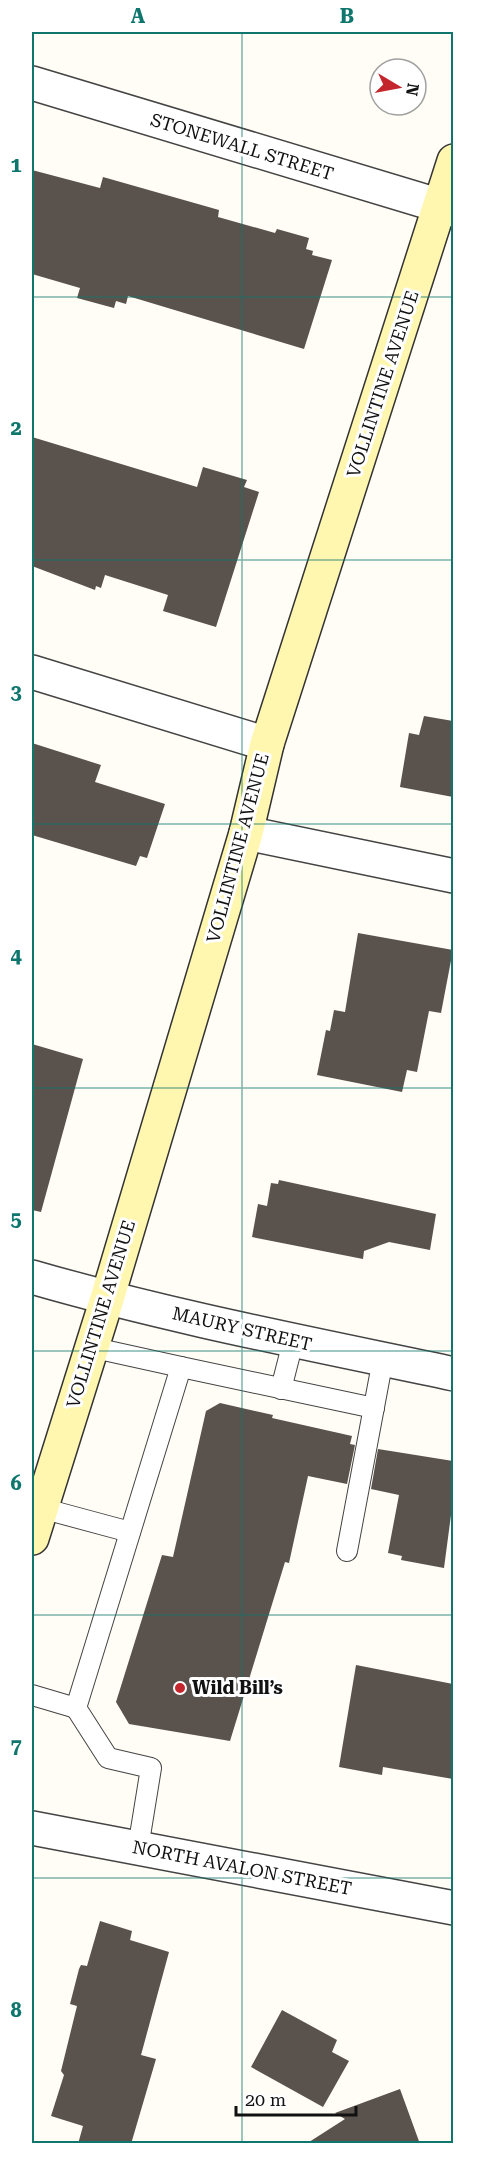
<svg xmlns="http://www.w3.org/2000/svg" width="485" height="2175" font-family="'Roboto Serif',serif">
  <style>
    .building { fill: #5a524d }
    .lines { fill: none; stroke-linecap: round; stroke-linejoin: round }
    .lane-casing { stroke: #444; stroke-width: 22 }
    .street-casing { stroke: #444; stroke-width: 36 }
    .secondary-casing { stroke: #333; stroke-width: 36 }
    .lane { stroke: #fff; stroke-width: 20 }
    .street { stroke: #fff; stroke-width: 33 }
    .secondary { stroke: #fff6b0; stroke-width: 33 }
    .grid { fill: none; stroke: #0f766e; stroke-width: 1.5; stroke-opacity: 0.55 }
    .poi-dot { fill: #c4262e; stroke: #fff; stroke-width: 2 }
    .labels { text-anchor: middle; stroke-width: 6; stroke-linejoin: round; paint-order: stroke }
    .street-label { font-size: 18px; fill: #111; stroke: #fff }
    .poi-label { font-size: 18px; font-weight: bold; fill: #111; stroke: #fff; text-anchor: start }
    .neatline { fill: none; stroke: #0f766e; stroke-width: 2 }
    .grid-label { font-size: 20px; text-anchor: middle; font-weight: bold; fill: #0f766e }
  </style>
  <rect width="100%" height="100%" fill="#fffdf5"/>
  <g class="building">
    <polygon points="32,170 100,188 103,177 219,210 218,217 275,233 277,229 309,238 306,249 313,251 312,255 332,260 304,349 128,296 126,304 116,301 114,308 77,298 80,288 32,274"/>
    <polygon points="32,437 197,487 203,467 247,480 244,487 259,492 216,627 163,611 168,595 105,575 101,588 96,586 95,590 32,566"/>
    <polygon points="424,716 453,721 453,797 400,787 409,733 419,735"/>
    <polygon points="32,743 101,765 95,782 165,804 147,858 140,856 136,866 32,835"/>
    <polygon points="358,933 453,950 441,1013 429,1011 417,1072 407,1070 402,1092 317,1075 326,1030 330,1031 334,1010 345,1012"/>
    <polygon points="32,1044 83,1059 41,1212 32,1210"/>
    <polygon points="279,1180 436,1214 430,1250 389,1242 364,1251 363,1259 252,1237 258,1204 267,1206 271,1183 278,1184"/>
    <polygon points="220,1403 273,1415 272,1418 352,1436 350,1444 355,1445 347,1484 308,1476 289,1563 285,1562 230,1741 129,1724 116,1702 162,1555 173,1557 206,1411"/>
    <polygon points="378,1449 453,1461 453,1500 444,1568 401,1560 402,1556 388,1553 399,1495 371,1489"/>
    <polygon points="356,1665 453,1684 453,1779 383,1767 382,1775 339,1767"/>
    <polygon points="100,1921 132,1931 130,1940 169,1952 141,2055 156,2059 131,2144 78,2144 83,2126 51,2116 64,2075 61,2071 77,2006 70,2004 79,1969 81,1965 87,1966"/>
    <polygon points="282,2010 337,2040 332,2052 349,2061 323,2107 251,2067"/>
    <polygon points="400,2089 420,2144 306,2144 345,2119 335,2113"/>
  </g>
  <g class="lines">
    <defs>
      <g id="lane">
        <polyline points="181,1367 374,1408"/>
        <polyline points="281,1389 293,1342"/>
        <polyline points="41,1508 130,1532"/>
        <polyline points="347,1551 383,1359"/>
        <polyline points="32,1695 76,1708 181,1367 90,1347"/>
        <polyline points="76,1708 108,1758 151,1768 138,1848"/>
      </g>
      <g id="street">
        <polyline points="32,83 454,210"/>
        <polyline points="32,672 267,744"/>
        <polyline points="246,833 454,876"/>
        <path d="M 32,1277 C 170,1317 312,1344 454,1374"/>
        <polyline points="32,1828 454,1908"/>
      </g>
      <polyline id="secondary" points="32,1538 107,1299 246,833 267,744 454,161"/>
    </defs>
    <use href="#lane" class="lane-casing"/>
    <use href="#street" class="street-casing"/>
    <use href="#secondary" class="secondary-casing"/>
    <use href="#lane" class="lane"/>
    <use href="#street" class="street"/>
    <use href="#secondary" class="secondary"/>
  </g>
  <path class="grid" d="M 242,32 L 242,2144M 32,297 L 454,297M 32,560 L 454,560M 32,824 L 454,824M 32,1088 L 454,1088M 32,1351 L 454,1351M 32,1615 L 454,1615M 32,1878 L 454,1878"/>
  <circle class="poi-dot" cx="180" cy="1688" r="6"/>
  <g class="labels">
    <g class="street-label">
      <text transform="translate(242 147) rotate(17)" y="6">STONEWALL STREET</text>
      <text transform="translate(383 384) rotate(-72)" y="6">VOLLINTINE AVENUE</text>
      <text transform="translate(238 848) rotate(-75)" y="6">VOLLINTINE AVENUE</text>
      <text transform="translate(101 1314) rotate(-73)" y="6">VOLLINTINE AVENUE</text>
      <text transform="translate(242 1329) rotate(13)" y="6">MAURY STREET</text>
      <text transform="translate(242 1868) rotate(11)" y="6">NORTH AVALON STREET</text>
    </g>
    <g class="poi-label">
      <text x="192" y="1694">Wild Bill’s</text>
    </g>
  </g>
  <rect width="485" height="2175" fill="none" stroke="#ffffff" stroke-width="66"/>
  <g transform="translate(398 87) rotate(100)"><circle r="28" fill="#ffffff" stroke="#a0a0a0" stroke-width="1.5"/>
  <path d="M0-4.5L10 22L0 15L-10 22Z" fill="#c4262e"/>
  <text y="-9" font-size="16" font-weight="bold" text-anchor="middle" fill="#111111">N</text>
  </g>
  <path d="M236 2106v9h120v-9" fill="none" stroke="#111111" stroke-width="3"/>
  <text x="245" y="2106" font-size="18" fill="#111111" stroke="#ffffff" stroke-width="4.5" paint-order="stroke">20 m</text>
  <rect x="33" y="33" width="419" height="2109" class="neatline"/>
  <g class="grid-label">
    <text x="138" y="23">A</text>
    <text x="347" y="23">B</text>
    <text x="16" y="172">1</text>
    <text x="16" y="435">2</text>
    <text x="16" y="699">3</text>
    <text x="16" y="963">4</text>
    <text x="16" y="1226">5</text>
    <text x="16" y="1490">6</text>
    <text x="16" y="1753">7</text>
    <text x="16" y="2017">8</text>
  </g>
</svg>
